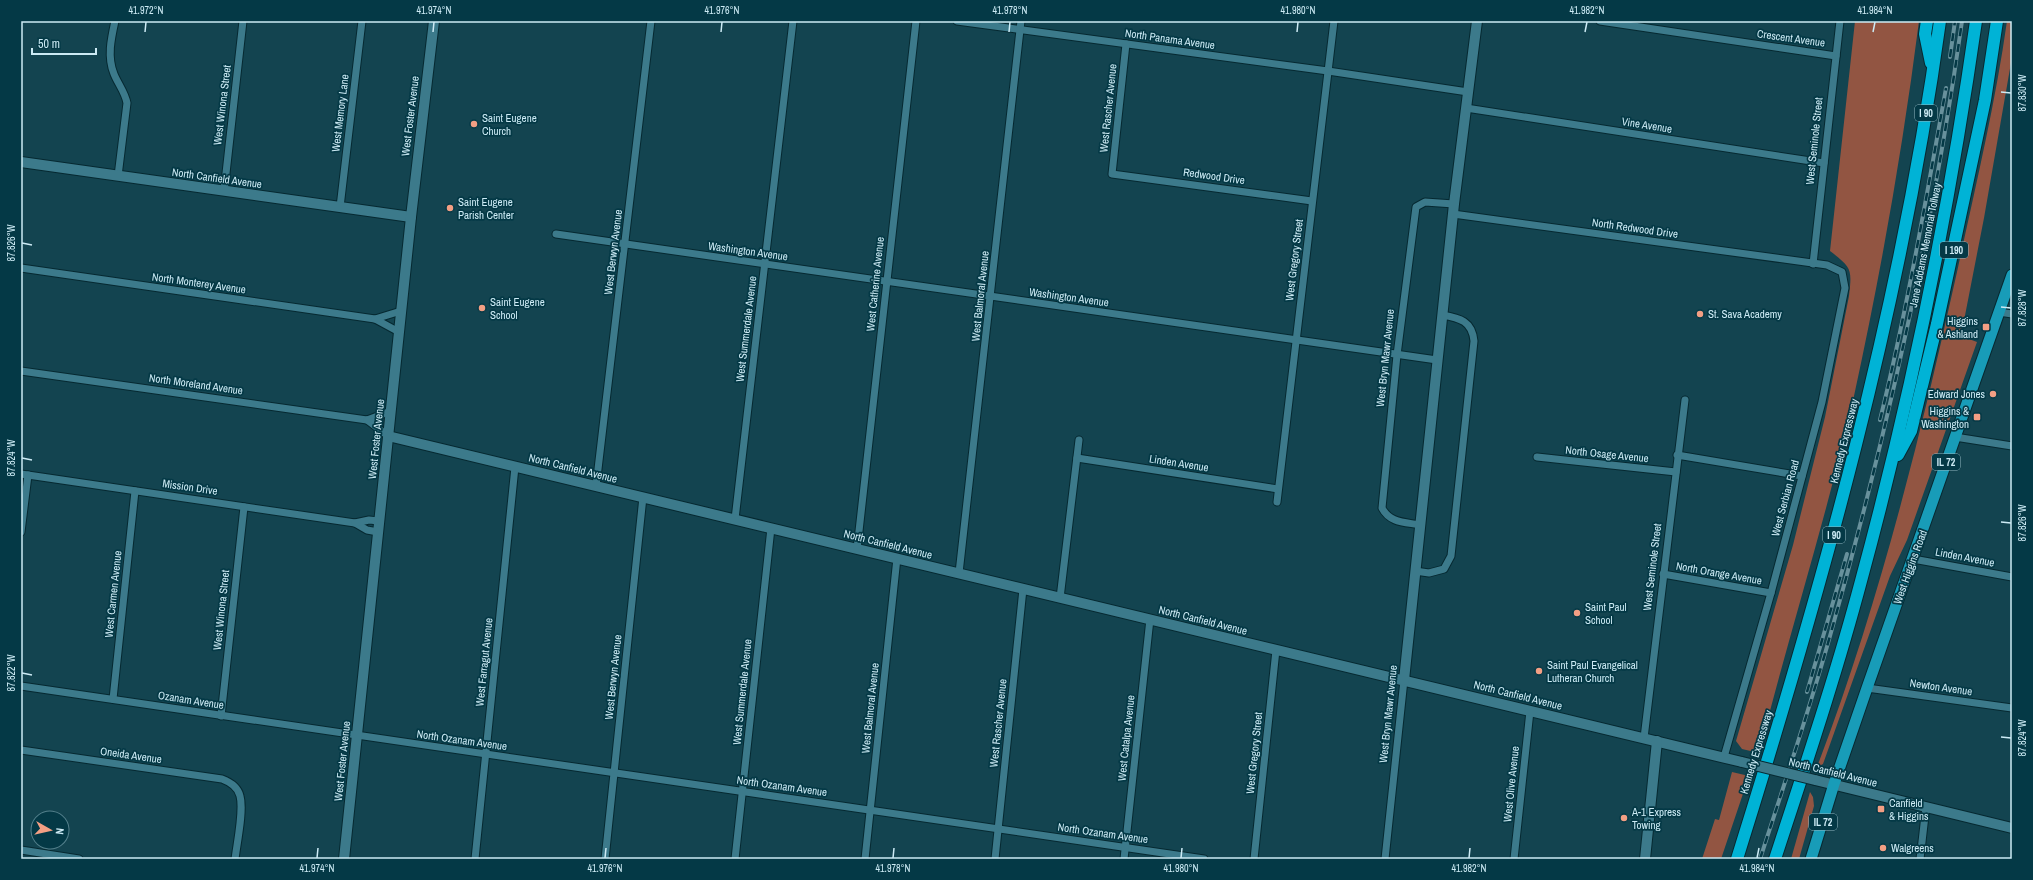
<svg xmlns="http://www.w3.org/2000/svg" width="2033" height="880" font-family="'Archivo Narrow',sans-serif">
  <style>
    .green { fill: #925542 }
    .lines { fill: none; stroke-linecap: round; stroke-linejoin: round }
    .street-casing { stroke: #062931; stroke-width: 9 }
    .secondary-casing { stroke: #062931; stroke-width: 12 }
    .primary-casing { stroke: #062931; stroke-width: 13 }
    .highway-casing { stroke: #062931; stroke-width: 14 }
    .street { stroke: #3c7a8b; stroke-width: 7 }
    .secondary { stroke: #3c7a8b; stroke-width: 10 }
    .primary { stroke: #189cb8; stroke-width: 11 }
    .highway { stroke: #00b3d6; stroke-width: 12 }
    .rail-casing { stroke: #68919c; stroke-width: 4 }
    .rail { stroke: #043946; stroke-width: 2.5; stroke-dasharray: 8; stroke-linecap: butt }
    .secondary-bridge-casing { stroke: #062931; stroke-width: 12; stroke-linecap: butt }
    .secondary-bridge { stroke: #3c7a8b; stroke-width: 10 }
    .ticks { fill: none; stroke: #cdebf5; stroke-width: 1.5 }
    .poi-dot { fill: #f39f84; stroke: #043946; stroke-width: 1.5 }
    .labels { text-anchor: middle; stroke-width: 3.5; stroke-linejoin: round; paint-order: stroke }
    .shield { fill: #043946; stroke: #91b6c0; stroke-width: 1 }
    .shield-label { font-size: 10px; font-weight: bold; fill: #cdebf5 }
    .street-label { font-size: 11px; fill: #cdebf5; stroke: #043946 }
    .poi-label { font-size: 11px; fill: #cdebf5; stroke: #043946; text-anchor: start }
    .neatline { fill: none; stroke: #cdebf5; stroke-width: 1.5 }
    .ticks-label { font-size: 10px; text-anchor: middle; fill: #cdebf5 }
  </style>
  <rect width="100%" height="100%" fill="#134450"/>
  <g class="green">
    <path d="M 1855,21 L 1919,21 C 1903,147 1881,272 1854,396 C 1827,516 1789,634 1759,753 L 1742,749 L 1736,741 L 1793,545 L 1825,417 L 1849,296 C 1852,269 1852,268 1830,251 Z"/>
    <path d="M 2007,21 L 2012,21 L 2012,57 L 1984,218 L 1961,336 L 1977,342 L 1907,540 L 1890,576 L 1823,764 L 1817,767 C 1878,607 1920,439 1957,272 C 1975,188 1995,106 2007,21 Z"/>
    <polygon points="1732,772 1749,776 1721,859 1702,859 1715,819 1719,820"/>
    <polygon points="1810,792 1813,797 1814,806 1799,859 1791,859"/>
  </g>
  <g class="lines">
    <defs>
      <g id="street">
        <path d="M 115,21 C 111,39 107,57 114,74 C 118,84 125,92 127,103 L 118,176"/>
        <polyline points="957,21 1328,71 1468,92"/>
        <polyline points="1600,21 1836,56"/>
        <polyline points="1126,44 1112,174 1312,201"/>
        <polyline points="1466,108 1824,163"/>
        <polyline points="224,191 243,21"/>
        <polyline points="340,207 362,21"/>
        <polyline points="1453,214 1827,265 1842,272 1845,288 1822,402 1771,593 1724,757"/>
        <polyline points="556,234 1437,360"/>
        <polyline points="1813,264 1840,21"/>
        <polyline points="21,268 375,319 399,332"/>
        <polyline points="1999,312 2012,314"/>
        <polyline points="375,319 401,311"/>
        <polyline points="21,371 367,420 391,411"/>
        <polyline points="367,420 388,436"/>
        <polyline points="1955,437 2012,446"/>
        <polyline points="1677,455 1802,476"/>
        <polyline points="1537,457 1676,472"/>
        <polyline points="1077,458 1278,489"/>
        <polyline points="21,474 355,523 367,530 378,532"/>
        <polyline points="596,486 651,21"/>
        <polyline points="1277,502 1334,21"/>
        <polyline points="735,519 793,21"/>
        <polyline points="355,523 369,520 379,521"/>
        <path d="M 1420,525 C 1404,522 1390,523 1382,508 L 1397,355 L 1416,207 L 1425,202 L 1454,204"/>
        <polyline points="21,532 28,475"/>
        <polyline points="857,549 916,21"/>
        <polyline points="1913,559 2012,577"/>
        <path d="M 1415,571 L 1429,573 L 1444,569 L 1451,556 L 1474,341 C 1472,321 1460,318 1442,315"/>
        <polyline points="959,573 1021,21"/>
        <polyline points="1663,574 1771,593"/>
        <polyline points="1060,598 1079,440"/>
        <polyline points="21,686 1204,859"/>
        <polyline points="1867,688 2012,708"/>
        <polyline points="113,699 135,491"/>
        <polyline points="221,716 244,507"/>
        <polyline points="1644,738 1685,400"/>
        <path d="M 21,750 L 222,779 C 230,782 238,787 240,796 C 244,810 237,843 235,859"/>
        <polyline points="21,850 79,859"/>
        <polyline points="475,859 515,467"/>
        <polyline points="605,859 643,497"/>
        <polyline points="735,859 771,528"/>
        <polyline points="865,859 897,558"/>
        <polyline points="995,859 1023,589"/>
        <polyline points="1124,859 1150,619"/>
        <polyline points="1254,859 1276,650"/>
        <polyline points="1385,859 1404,680"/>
        <polyline points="1514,859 1530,711"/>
        <polyline points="1920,859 1926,807"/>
      </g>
      <g id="secondary">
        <polyline points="21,162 411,217"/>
        <polyline points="388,436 1742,762"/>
        <polyline points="1404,680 1454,204 1477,21"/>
        <polyline points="1815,780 2012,828"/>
        <polyline points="344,859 411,217 434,21"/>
        <polyline points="1645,859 1657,741"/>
      </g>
      <polyline id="primary" points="1811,859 1834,784 1867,688 2012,275"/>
      <g id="highway">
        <polyline points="1927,21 1925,34 1931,63"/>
        <polyline points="1898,455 1911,431 1937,324 1985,100 1997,21"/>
        <path d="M 1737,859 C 1823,584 1901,307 1940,21"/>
        <path d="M 1775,859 C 1805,767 1836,675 1861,581 C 1911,397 1949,210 1976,21"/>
      </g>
    </defs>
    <use href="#street" class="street-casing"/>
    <use href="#secondary" class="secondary-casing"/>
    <use href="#primary" class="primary-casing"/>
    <use href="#highway" class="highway-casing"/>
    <use href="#street" class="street"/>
    <use href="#secondary" class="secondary"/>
    <use href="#primary" class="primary"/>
    <use href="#highway" class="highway"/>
    <defs>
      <g id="rail">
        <polyline points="1950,57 1955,21"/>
        <path d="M 1880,420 C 1907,310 1926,199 1946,88"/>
        <polyline points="1807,692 1847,554"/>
        <path d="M 1760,859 C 1784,785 1809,711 1830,636 C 1887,434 1933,229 1962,21"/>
      </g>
    </defs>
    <use href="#rail" class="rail-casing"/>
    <use href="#rail" class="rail"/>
    <defs>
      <polyline id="secondary-bridge" points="1742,762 1815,780"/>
    </defs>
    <use href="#secondary-bridge" class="secondary-bridge-casing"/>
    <use href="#secondary-bridge" class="secondary-bridge"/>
  </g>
  <path class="ticks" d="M 145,32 L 146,22M 433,32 L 434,22M 721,32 L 722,22M 1009,32 L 1010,22M 1297,32 L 1298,22M 1585,32 L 1587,22M 1873,32 L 1875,22M 2001,92 L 2011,93M 22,243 L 32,245M 2001,307 L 2011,308M 22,458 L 32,460M 2001,522 L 2011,523M 22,673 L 32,675M 2001,737 L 2011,738M 317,858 L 318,848M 605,858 L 606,848M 893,858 L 894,848M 1181,858 L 1182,848M 1469,858 L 1470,848M 1757,858 L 1759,848"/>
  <g class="poi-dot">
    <circle cx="474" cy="124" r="4"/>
    <circle cx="450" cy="208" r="4"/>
    <circle cx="482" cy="308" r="4"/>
    <circle cx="1700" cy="314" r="4"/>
    <rect x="1982" y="323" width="8" height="8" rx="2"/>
    <circle cx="1993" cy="394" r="4"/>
    <rect x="1973" y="413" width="8" height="8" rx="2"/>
    <circle cx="1577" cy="613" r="4"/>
    <circle cx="1539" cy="671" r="4"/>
    <rect x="1877" y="805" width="8" height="8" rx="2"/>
    <circle cx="1624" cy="818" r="4"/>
    <circle cx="1883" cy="848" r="4"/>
  </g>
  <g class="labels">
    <g class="shield">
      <rect x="1915" y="105" width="22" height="16" rx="3"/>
      <rect x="1940" y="242" width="28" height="16" rx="3"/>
      <rect x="1932" y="454" width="28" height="16" rx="3"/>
      <rect x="1823" y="527" width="22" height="16" rx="3"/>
      <rect x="1809" y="814" width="28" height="16" rx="3"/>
    </g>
    <g class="shield-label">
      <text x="1926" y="117">I 90</text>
      <text x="1954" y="254">I 190</text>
      <text x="1946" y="466">IL 72</text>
      <text x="1834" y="539">I 90</text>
      <text x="1823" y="826">IL 72</text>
    </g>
    <g class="street-label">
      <text transform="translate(1791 38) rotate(8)" y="4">Crescent Avenue</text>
      <text transform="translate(1170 39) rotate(8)" y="4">North Panama Avenue</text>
      <text transform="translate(222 105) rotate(-83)" y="4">West Winona Street</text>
      <text transform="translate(1108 108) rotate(-84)" y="4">West Rascher Avenue</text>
      <text transform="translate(340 113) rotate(-83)" y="4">West Memory Lane</text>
      <text transform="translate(410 116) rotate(-83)" y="4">West Foster Avenue</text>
      <text transform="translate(1647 125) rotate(9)" y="4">Vine Avenue</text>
      <text transform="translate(1814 141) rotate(-84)" y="4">West Seminole Street</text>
      <text transform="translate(1214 176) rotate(8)" y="4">Redwood Drive</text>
      <text transform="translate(217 178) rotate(8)" y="4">North Canfield Avenue</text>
      <text transform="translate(1635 228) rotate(8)" y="4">North Redwood Drive</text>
      <text transform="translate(1925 245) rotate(-79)" y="4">Jane Addams Memorial Tollway</text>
      <text transform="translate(748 251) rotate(8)" y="4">Washington Avenue</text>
      <text transform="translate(613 252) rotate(-83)" y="4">West Berwyn Avenue</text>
      <text transform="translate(1294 260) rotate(-83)" y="4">West Gregory Street</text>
      <text transform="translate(199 283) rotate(8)" y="4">North Monterey Avenue</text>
      <text transform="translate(875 284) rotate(-84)" y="4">West Catherine Avenue</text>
      <text transform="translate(980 296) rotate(-84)" y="4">West Balmoral Avenue</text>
      <text transform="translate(1069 297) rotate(8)" y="4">Washington Avenue</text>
      <text transform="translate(746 329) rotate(-83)" y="4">West Summerdale Avenue</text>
      <text transform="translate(1385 358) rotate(-84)" y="4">West Bryn Mawr Avenue</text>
      <text transform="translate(196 384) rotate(8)" y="4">North Moreland Avenue</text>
      <text transform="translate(376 439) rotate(-84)" y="4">West Foster Avenue</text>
      <text transform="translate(1844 441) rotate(-76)" y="4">Kennedy Expressway</text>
      <text transform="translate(1607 454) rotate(6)" y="4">North Osage Avenue</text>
      <text transform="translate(1179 463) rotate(9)" y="4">Linden Avenue</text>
      <text transform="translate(573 468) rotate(14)" y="4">North Canfield Avenue</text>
      <text transform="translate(190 487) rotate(8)" y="4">Mission Drive</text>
      <text transform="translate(1785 498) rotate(-75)" y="4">West Serbian Road</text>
      <text transform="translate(888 544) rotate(14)" y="4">North Canfield Avenue</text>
      <text transform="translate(1965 557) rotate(11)" y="4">Linden Avenue</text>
      <text transform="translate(1652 567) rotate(-83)" y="4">West Seminole Street</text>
      <text transform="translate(1910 567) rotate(-70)" y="4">West Higgins Road</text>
      <text transform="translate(1719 573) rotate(10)" y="4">North Orange Avenue</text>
      <text transform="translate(113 594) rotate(-84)" y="4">West Carmen Avenue</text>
      <text transform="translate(221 610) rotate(-84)" y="4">West Winona Street</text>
      <text transform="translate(1203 620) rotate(14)" y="4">North Canfield Avenue</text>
      <text transform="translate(484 662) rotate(-84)" y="4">West Farragut Avenue</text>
      <text transform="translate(613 677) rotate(-84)" y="4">West Berwyn Avenue</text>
      <text transform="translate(1941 687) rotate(8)" y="4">Newton Avenue</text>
      <text transform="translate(742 692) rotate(-84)" y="4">West Summerdale Avenue</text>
      <text transform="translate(1518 695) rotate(14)" y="4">North Canfield Avenue</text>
      <text transform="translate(191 700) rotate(9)" y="4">Ozanam Avenue</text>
      <text transform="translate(870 708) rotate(-84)" y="4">West Balmoral Avenue</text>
      <text transform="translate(1388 714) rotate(-84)" y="4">West Bryn Mawr Avenue</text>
      <text transform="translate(998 723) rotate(-84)" y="4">West Rascher Avenue</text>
      <text transform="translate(1126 738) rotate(-84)" y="4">West Catalpa Avenue</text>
      <text transform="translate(462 740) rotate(8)" y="4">North Ozanam Avenue</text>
      <text transform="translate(1756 752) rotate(-73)" y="4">Kennedy Expressway</text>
      <text transform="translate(1254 753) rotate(-84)" y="4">West Gregory Street</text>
      <text transform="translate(131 755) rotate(8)" y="4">Oneida Avenue</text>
      <text transform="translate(342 761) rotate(-84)" y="4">West Foster Avenue</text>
      <text transform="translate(1833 772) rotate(14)" y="4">North Canfield Avenue</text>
      <text transform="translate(1511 784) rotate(-84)" y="4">West Olive Avenue</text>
      <text transform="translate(782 786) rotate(8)" y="4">North Ozanam Avenue</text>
      <text transform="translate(1103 833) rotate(8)" y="4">North Ozanam Avenue</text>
    </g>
    <g class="poi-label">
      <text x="482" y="122">Saint Eugene<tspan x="482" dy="13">Church</tspan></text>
      <text x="458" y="206">Saint Eugene<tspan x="458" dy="13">Parish Center</tspan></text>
      <text x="490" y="306">Saint Eugene<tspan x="490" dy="13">School</tspan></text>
      <text x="1708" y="318">St. Sava Academy</text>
      <text x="1978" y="325" text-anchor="end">Higgins<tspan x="1978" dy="13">&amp; Ashland</tspan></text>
      <text x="1985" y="398" text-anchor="end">Edward Jones</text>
      <text x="1969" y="415" text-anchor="end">Higgins &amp;<tspan x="1969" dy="13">Washington</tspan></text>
      <text x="1585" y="611">Saint Paul<tspan x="1585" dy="13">School</tspan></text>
      <text x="1547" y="669">Saint Paul Evangelical<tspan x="1547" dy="13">Lutheran Church</tspan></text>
      <text x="1889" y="807">Canfield<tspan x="1889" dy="13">&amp; Higgins</tspan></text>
      <text x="1632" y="816">A-1 Express<tspan x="1632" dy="13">Towing</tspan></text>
      <text x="1891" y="852">Walgreens</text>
    </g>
  </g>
  <rect width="2033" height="880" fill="none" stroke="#043946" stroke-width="44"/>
  <g transform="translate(50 830) rotate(98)"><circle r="19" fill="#043946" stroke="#54808c"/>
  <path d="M0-3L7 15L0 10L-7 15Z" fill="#f39f84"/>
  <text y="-6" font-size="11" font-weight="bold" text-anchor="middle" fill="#cdebf5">N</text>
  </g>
  <path d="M32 48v6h64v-6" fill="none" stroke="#cdebf5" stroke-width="2"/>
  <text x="38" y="48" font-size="12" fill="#cdebf5" stroke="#043946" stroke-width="3" paint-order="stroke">50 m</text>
  <rect x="22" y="22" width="1989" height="836" class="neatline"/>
  <g class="ticks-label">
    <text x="146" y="14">41.972°N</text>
    <text x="434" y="14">41.974°N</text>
    <text x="722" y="14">41.976°N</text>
    <text x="1010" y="14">41.978°N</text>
    <text x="1298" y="14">41.980°N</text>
    <text x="1587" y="14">41.982°N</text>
    <text x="1875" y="14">41.984°N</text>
    <text transform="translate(2022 93) rotate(-90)" y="4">87.830°W</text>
    <text transform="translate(11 243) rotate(-90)" y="4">87.826°W</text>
    <text transform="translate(2022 308) rotate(-90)" y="4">87.828°W</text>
    <text transform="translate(11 458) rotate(-90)" y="4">87.824°W</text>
    <text transform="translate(2022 523) rotate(-90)" y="4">87.826°W</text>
    <text transform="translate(11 673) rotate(-90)" y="4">87.822°W</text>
    <text transform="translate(2022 738) rotate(-90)" y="4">87.824°W</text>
    <text x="317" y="872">41.974°N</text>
    <text x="605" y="872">41.976°N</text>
    <text x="893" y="872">41.978°N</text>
    <text x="1181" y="872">41.980°N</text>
    <text x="1469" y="872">41.982°N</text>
    <text x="1757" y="872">41.984°N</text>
  </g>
</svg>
